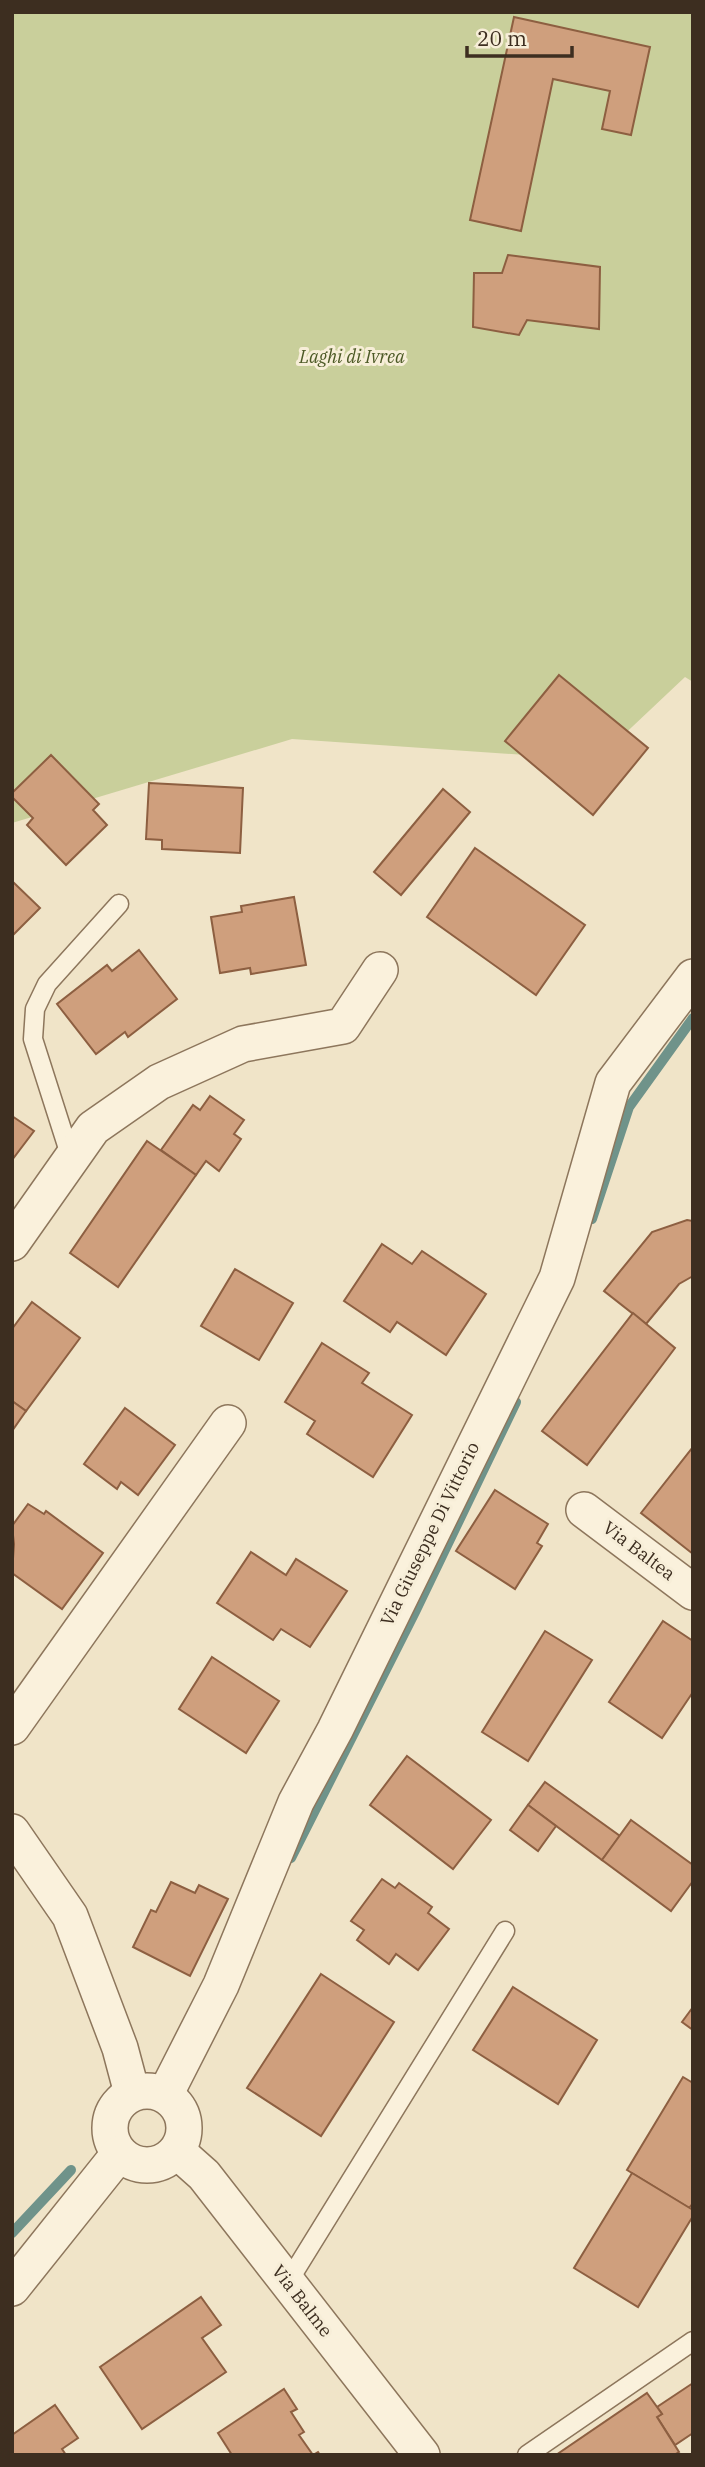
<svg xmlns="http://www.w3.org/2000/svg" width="705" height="2467" font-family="'IBM Plex Serif',serif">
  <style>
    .green { fill: #c9cf9b }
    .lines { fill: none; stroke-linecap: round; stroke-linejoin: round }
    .stream { stroke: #6f938a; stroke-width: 10 }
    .building { fill: #cf9f7d; stroke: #8d5f41; stroke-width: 2 }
    .lane-casing { stroke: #8d765c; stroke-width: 21 }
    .street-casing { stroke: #8d765c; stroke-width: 38 }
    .lane { stroke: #faf1dc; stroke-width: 18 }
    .street { stroke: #faf1dc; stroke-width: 35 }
    .labels { text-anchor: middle; stroke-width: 6; stroke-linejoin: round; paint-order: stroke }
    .park-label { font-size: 18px; font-style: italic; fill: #4d5a26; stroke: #f7eed8 }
    .street-label { font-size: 18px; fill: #3d2e20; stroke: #f7eed8 }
  </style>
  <rect width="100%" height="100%" fill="#f0e4c8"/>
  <polygon class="green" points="12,12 693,12 693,682 685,677 597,760 292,739 12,823"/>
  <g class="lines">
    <g class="stream">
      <polyline points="592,1219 629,1107 693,1018"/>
      <polyline points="291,1858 415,1612 516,1402"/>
      <polyline points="12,2233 71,2170"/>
    </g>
  </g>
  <g class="building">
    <polygon points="514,17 650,47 631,135 602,129 610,91 553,79 521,231 470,220"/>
    <polygon points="508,255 600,267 599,329 527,320 519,335 473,327 474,273 502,273"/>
    <polygon points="559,675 648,748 593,815 505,741"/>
    <polygon points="51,755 99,804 93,810 107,825 66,865 27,825 33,818 12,797 12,793"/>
    <polygon points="149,783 243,788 240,853 162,849 162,840 146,839"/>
    <polygon points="443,789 470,812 401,895 374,872"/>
    <polygon points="475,848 585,925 536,995 427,917"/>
    <polygon points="12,881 40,908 12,936"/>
    <polygon points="294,897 306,965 251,974 250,968 220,973 211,917 242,912 241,906"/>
    <polygon points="139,950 177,999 128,1037 125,1032 96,1054 57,1004 107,965 112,971"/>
    <polygon points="210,1096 244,1120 234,1134 241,1139 219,1171 206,1161 196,1175 161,1150 193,1105 200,1110"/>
    <polygon points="12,1116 34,1131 12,1160"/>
    <polygon points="147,1141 196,1175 118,1287 70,1253"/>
    <polygon points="687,1220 693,1221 693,1276 679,1284 646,1324 604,1291 652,1232"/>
    <polygon points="382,1244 412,1264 422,1251 486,1294 446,1355 397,1322 390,1332 344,1301"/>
    <polygon points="235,1269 293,1303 259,1360 201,1326"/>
    <polygon points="32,1302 80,1338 26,1411 12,1401 12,1329"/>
    <polygon points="633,1313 675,1348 587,1465 542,1431"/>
    <polygon points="322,1343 369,1373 362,1383 412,1415 373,1477 307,1434 315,1421 285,1402"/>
    <polygon points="12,1401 26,1411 12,1431"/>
    <polygon points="125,1408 175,1445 138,1495 121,1482 117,1489 84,1464"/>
    <polygon points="693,1447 693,1554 641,1513"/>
    <polygon points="495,1490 548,1524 537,1543 542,1546 515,1589 456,1551"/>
    <polygon points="28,1504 44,1514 46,1511 103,1553 62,1609 12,1573 14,1544 12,1526"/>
    <polygon points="251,1552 286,1575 296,1559 347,1591 310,1647 281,1629 273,1640 217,1603"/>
    <polygon points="663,1621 693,1641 693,1692 662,1738 609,1702"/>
    <polygon points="545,1631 592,1660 528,1761 482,1732"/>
    <polygon points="212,1657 279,1701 246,1753 179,1709"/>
    <polygon points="407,1756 491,1820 453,1869 370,1805"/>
    <polygon points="545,1782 620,1836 602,1860 528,1805"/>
    <polygon points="528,1805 556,1826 538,1851 510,1830"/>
    <polygon points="631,1820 693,1865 693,1881 671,1911 602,1860"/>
    <polygon points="382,1879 395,1888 399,1883 432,1907 428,1913 449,1929 418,1970 396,1954 389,1964 357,1940 364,1930 351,1921"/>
    <polygon points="171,1882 195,1893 199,1885 228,1899 190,1976 133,1947 151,1910 156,1912"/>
    <polygon points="321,1974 394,2022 321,2136 247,2088"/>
    <polygon points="513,1987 597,2040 558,2104 473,2050"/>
    <polygon points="693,2007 693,2030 682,2022"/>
    <polygon points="683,2077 693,2083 693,2203 689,2208 627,2170"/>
    <polygon points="632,2173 693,2210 693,2216 638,2307 574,2268"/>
    <polygon points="201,2297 221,2325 202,2338 226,2372 142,2429 100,2367"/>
    <polygon points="693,2383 693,2433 675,2445 657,2417 662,2414 657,2407"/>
    <polygon points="284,2389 297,2409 291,2412 304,2432 299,2435 313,2455 318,2452 320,2455 232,2455 218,2433"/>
    <polygon points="647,2393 662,2414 657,2417 679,2452 674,2455 556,2455"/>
    <polygon points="55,2405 78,2438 62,2449 66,2455 12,2455 12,2435"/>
  </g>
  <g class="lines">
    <defs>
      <g id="lane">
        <polyline points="71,1158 33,1039 35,1009 47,984 119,904"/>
        <polyline points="288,2282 505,1931"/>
        <polyline points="527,2455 693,2341"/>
      </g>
      <g id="street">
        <polyline points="12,1243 93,1128 159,1082 243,1044 343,1026 380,970"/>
        <polyline points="584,1510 693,1592"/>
        <polyline points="12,1727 228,1423"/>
        <polyline points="12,1832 70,1916 120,2048 132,2093"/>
        <circle cx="147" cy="2128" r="37"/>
        <polyline points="165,2095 221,1985 296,1802 335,1730 557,1278 613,1083 693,977"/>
        <polyline points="177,2151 204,2175 422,2455"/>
        <polyline points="12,2288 119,2154"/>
      </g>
    </defs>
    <use href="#lane" class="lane-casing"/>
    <use href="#street" class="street-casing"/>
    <use href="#lane" class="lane"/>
    <use href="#street" class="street"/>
  </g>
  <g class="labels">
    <g class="park-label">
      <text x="352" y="363">Laghi di Ivrea</text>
    </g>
    <g class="street-label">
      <text transform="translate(430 1534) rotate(-64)" y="6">Via Giuseppe Di Vittorio</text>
      <text transform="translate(639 1551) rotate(37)" y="6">Via Baltea</text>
      <text transform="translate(302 2301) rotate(52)" y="6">Via Balme</text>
    </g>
  </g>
  <rect width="705" height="2467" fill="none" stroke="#3d2e20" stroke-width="28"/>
  <path d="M467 46v10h105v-10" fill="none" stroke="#3d2e20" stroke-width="3.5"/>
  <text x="477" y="46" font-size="21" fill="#3d2e20" stroke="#f7eed8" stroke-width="5" paint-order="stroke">20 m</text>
</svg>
